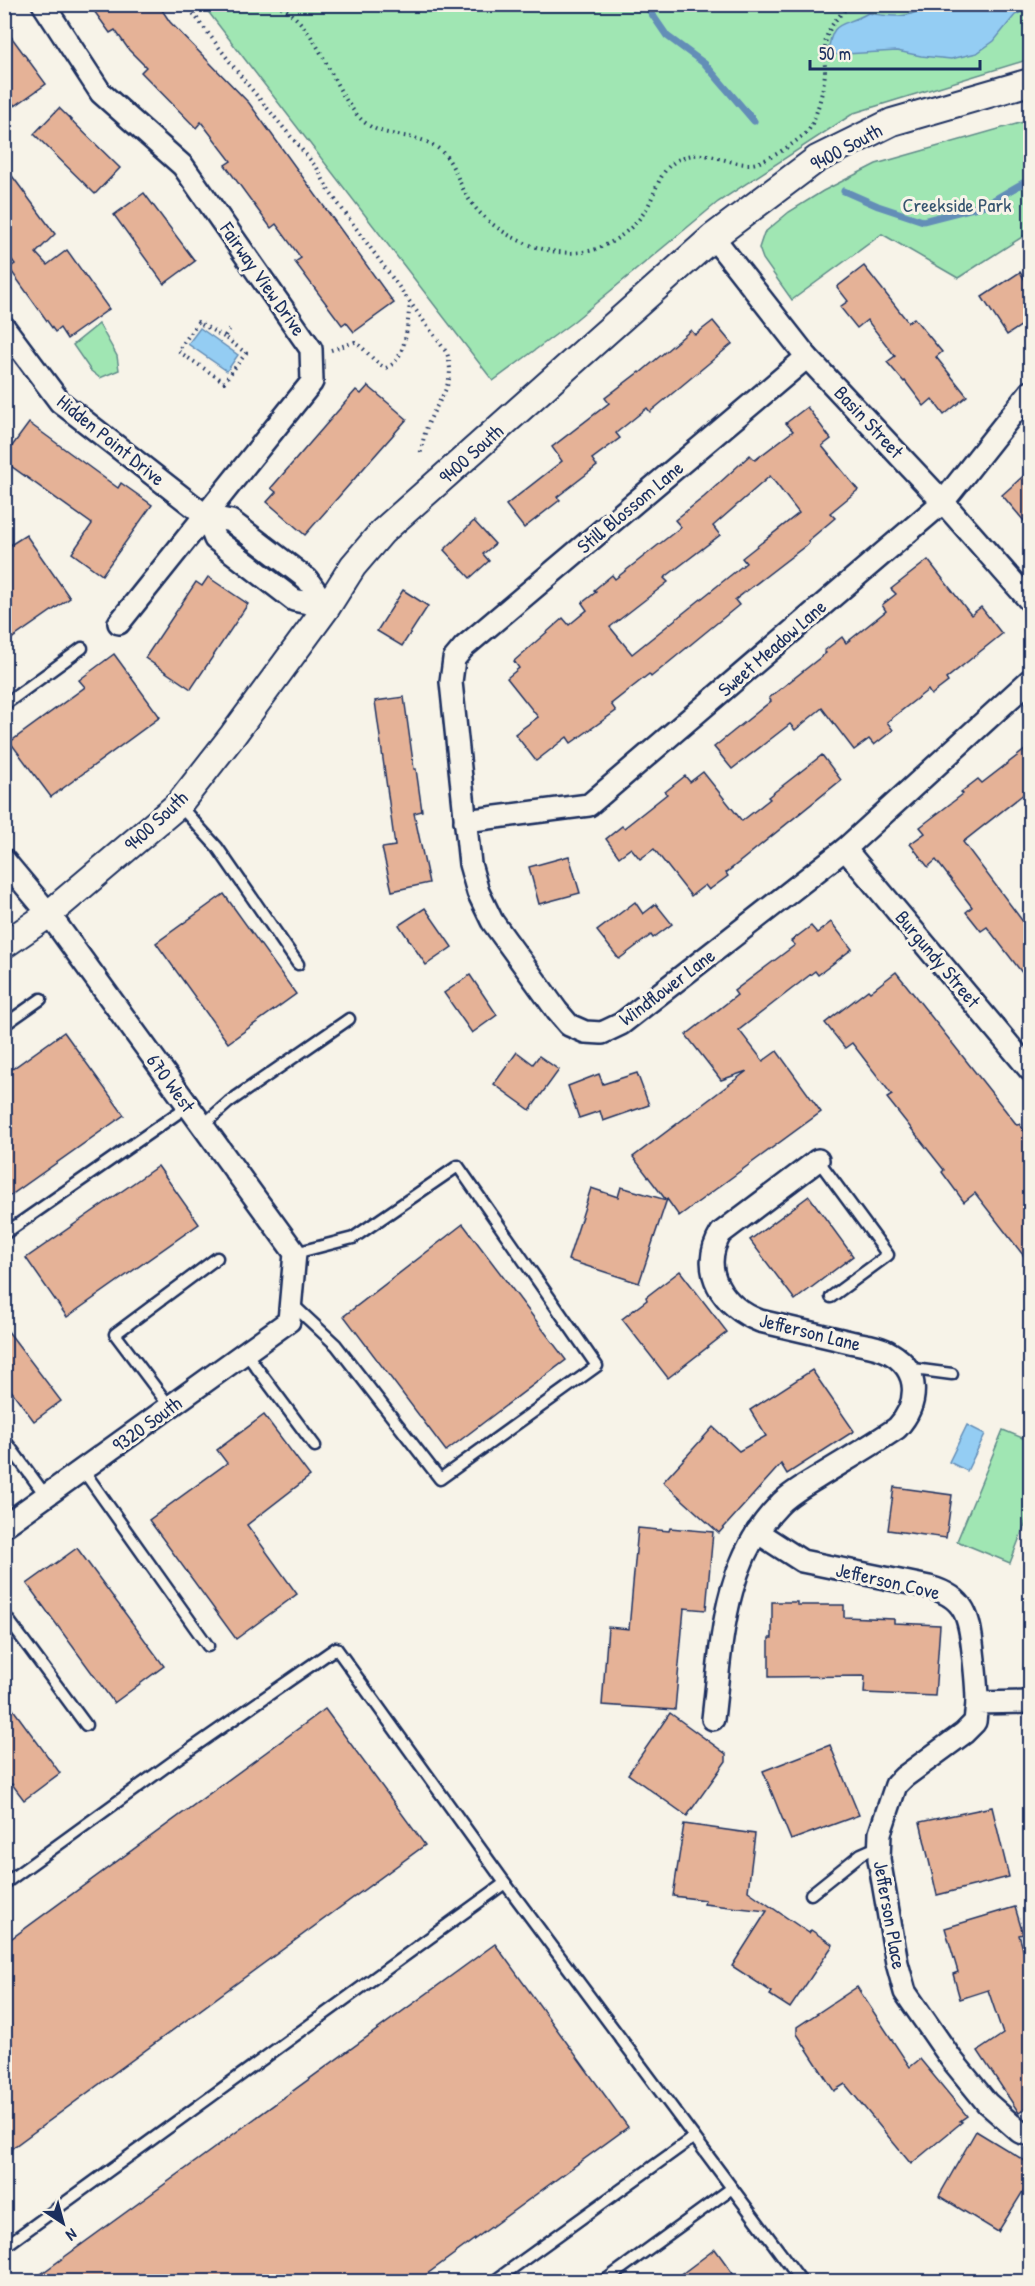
<svg xmlns="http://www.w3.org/2000/svg" width="1035" height="2286" font-family="'Patrick Hand',sans-serif">
  <style>
    .green { fill: #a0e6b3; stroke: #5e8a88; stroke-width: 1.5 }
    .water { fill: #94cdf3; stroke: #648eb7; stroke-width: 1.5 }
    .lines { fill: none; stroke-linecap: round; stroke-linejoin: round }
    .stream { stroke: #648eb7; stroke-width: 7 }
    .building { fill: #e5b297; stroke: #1b2f5e; stroke-width: 1.5; fill-rule: evenodd }
    .service-casing { stroke: #1b2f5e; stroke-width: 15 }
    .minor-casing { stroke: #1b2f5e; stroke-width: 26 }
    .tertiary-casing { stroke: #1b2f5e; stroke-width: 30 }
    .path { stroke: #1b2f5e; stroke-width: 4; stroke-dasharray: 1.5 4.5; stroke-linecap: butt }
    .service { stroke: #f7f3e8; stroke-width: 10 }
    .minor { stroke: #f7f3e8; stroke-width: 21 }
    .tertiary { stroke: #f7f3e8; stroke-width: 26 }
    .labels { text-anchor: middle; stroke-width: 6; stroke-linejoin: round; paint-order: stroke }
    .street-label { font-size: 20px; fill: #1b2f5e; stroke: #f7f3e8 }
    .park-label { font-size: 20px; fill: #36546f; stroke: #f7f3e8 }
  </style>
  <rect width="100%" height="100%" fill="#f7f3e8"/>
  <filter id="ink" filterUnits="userSpaceOnUse"><feTurbulence type="fractalNoise" baseFrequency=".0167" numOctaves="2"/><feDisplacementMap in="SourceGraphic" scale="12" xChannelSelector="R" yChannelSelector="G"/><feConvolveMatrix kernelMatrix="1 2 1 2 8 2 1 2 1" color-interpolation-filters="sRGB"/></filter>
  <g filter="url(#ink)">
    <g class="green">
      <polygon points="203,5 1030,5 1030,59 854,113 718,202 573,322 493,381"/>
      <polygon points="1030,120 1030,232 958,278 882,234 792,300 763,259 759,248 764,233 789,212 823,191 876,164"/>
      <polygon points="99,324 117,356 119,370 100,378 91,371 73,345"/>
      <polygon points="1003,1430 1030,1441 1030,1511 1010,1563 957,1541"/>
    </g>
    <g class="water">
      <path d="M 925,4 L 1030,4 L 1030,8 L 1015,15 L 994,41 L 977,53 L 951,59 L 921,56 L 897,51 L 828,55 C 831,17 843,28 868,13 C 885,16 913,21 925,4 Z"/>
      <polygon points="200,328 238,355 227,371 188,344"/>
      <polygon points="967,1425 985,1434 967,1471 949,1462"/>
    </g>
    <g class="lines">
      <g class="stream">
        <polyline points="645,4 667,36 705,64 754,121"/>
        <polyline points="844,191 878,206 923,221 985,205 1030,179"/>
      </g>
    </g>
    <g class="building">
      <polygon points="89,4 158,4 170,22 249,103 394,303 354,332 346,322 342,325 295,262 301,258 276,224 271,228 225,165 231,161 201,122 196,128 141,72 146,67 129,50 115,30 110,33"/>
      <polygon points="4,27 46,84 15,106 4,91"/>
      <polygon points="59,108 120,168 95,194 34,134"/>
      <polygon points="4,165 55,234 36,253 47,265 67,250 109,309 67,339 60,328 55,332 9,268 15,264 4,249"/>
      <polygon points="144,193 195,261 164,284 114,215"/>
      <polygon points="864,266 908,322 914,318 942,352 936,357 967,396 944,415 932,399 924,406 905,381 904,382 887,362 895,356 867,320 857,328 840,307 848,301 837,287"/>
      <polygon points="1020,272 1030,288 1030,308 1022,314 1027,322 1007,335 982,297"/>
      <polygon points="713,321 732,344 650,412 647,408 616,433 620,438 592,459 597,466 557,497 560,500 524,528 506,505 562,461 552,447 609,403 605,398 639,372 640,373 691,330 695,335"/>
      <polygon points="368,386 407,419 305,535 267,502 276,492 271,488 356,390 361,394"/>
      <path d="M 807,407 L 831,439 L 822,446 L 858,490 L 830,513 L 835,518 L 808,541 L 809,543 L 735,600 L 739,605 L 651,677 L 649,674 L 611,704 L 616,711 L 571,743 L 567,737 L 536,761 L 515,734 L 538,717 L 507,678 L 519,668 L 514,661 L 563,618 L 569,625 L 587,610 L 582,603 L 596,592 L 594,590 L 612,575 L 615,579 L 681,527 L 675,520 L 704,497 L 750,455 L 755,460 L 793,431 L 786,423 ZM 770,476 L 799,513 L 742,558 L 746,563 L 632,654 L 610,627 L 668,582 L 664,578 L 720,535 L 713,526 Z"/>
      <polygon points="29,423 118,488 121,483 152,505 102,575 72,553 92,524 4,461 4,457"/>
      <polygon points="1030,470 1030,528 1002,495"/>
      <polygon points="474,521 495,544 483,554 489,561 470,578 444,550"/>
      <polygon points="26,535 70,598 4,644 4,549"/>
      <polygon points="928,560 971,615 981,607 1002,634 946,679 948,682 931,695 928,690 887,722 893,730 874,745 869,739 854,750 822,708 795,730 790,724 732,769 714,747 771,701 769,698 826,653 824,651 842,637 846,643 886,611 882,605 896,594 891,589"/>
      <polygon points="208,577 248,604 191,689 145,658 196,582 202,586"/>
      <polygon points="403,590 428,606 402,646 377,631"/>
      <polygon points="114,654 160,717 51,797 10,742 85,687 79,680"/>
      <polygon points="404,697 414,769 416,769 422,811 414,813 429,883 392,891 382,848 395,846 375,701"/>
      <polygon points="1030,746 1030,789 963,842 1030,931 1030,983 987,927 981,931 966,912 972,907 936,860 928,867 910,844 925,833 920,827 963,794 961,792 978,779 982,783"/>
      <polygon points="822,755 841,780 726,873 728,876 709,890 705,885 691,896 654,849 640,859 631,848 619,857 606,839 622,826 624,828 667,794 665,792 685,776 690,782 703,772 742,821 770,799 768,797"/>
      <polygon points="569,856 580,893 539,904 529,867"/>
      <polygon points="224,894 296,994 228,1043 156,943"/>
      <polygon points="635,902 643,914 656,904 672,924 653,938 651,935 619,959 597,931"/>
      <polygon points="425,908 452,947 426,965 399,925"/>
      <polygon points="831,922 852,949 818,975 815,971 739,1030 763,1061 777,1051 821,1112 679,1216 667,1199 639,1283 568,1260 591,1188 618,1197 621,1187 666,1200 633,1157 747,1071 721,1080 686,1035 737,995 734,991 795,945 791,941 811,926 817,933"/>
      <polygon points="896,972 1017,1125 1019,1124 1030,1138 1030,1264 975,1193 964,1202 942,1172 944,1170 887,1098 892,1095 852,1043 845,1048 825,1023 868,990 870,992"/>
      <polygon points="470,975 497,1015 472,1033 444,993"/>
      <polygon points="64,1032 124,1115 4,1200 4,1075"/>
      <polygon points="517,1052 533,1064 539,1056 559,1070 530,1110 494,1084"/>
      <polygon points="637,1073 649,1105 603,1121 600,1111 579,1118 568,1086 599,1074 603,1084"/>
      <polygon points="158,1166 199,1224 67,1317 26,1258"/>
      <polygon points="809,1196 853,1256 795,1300 750,1240"/>
      <polygon points="463,1224 566,1360 446,1451 344,1316"/>
      <polygon points="680,1271 727,1332 668,1378 622,1319 647,1300 646,1297"/>
      <polygon points="4,1326 61,1401 34,1421 4,1381"/>
      <polygon points="812,1370 854,1431 787,1474 781,1464 719,1533 663,1482 713,1427 739,1451 766,1436 750,1410"/>
      <polygon points="264,1415 310,1476 247,1525 297,1594 236,1639 149,1520 227,1463 217,1450"/>
      <polygon points="894,1487 952,1495 946,1538 888,1530"/>
      <polygon points="638,1528 669,1531 670,1528 713,1532 706,1610 684,1608 675,1710 602,1705 608,1627 629,1629"/>
      <polygon points="77,1548 164,1666 114,1703 27,1584"/>
      <polygon points="772,1602 797,1602 797,1605 844,1605 844,1617 894,1619 894,1623 940,1625 935,1696 864,1693 865,1676 769,1677 769,1638 772,1638"/>
      <polygon points="4,1697 60,1773 24,1800 12,1784 4,1790"/>
      <polygon points="325,1709 425,1845 4,2154 4,1944"/>
      <polygon points="670,1713 726,1754 726,1761 687,1816 628,1774"/>
      <polygon points="830,1745 859,1815 791,1840 763,1771"/>
      <polygon points="992,1807 1009,1877 937,1895 920,1822"/>
      <polygon points="684,1824 755,1834 748,1891 809,1933 811,1930 833,1945 790,2008 770,1995 772,1992 732,1966 767,1911 704,1904 705,1900 673,1896"/>
      <polygon points="1015,1907 1023,1934 1019,1935 1030,1973 1030,2105 1019,2113 978,2051 1003,2034 988,1990 960,1999 953,1974 958,1972 945,1928"/>
      <polygon points="495,1944 628,2127 416,2282 30,2282"/>
      <polygon points="857,1987 910,2067 920,2059 967,2116 960,2121 962,2122 911,2164 845,2084 834,2091 797,2034 797,2027"/>
      <polygon points="976,2131 1030,2164 1030,2180 998,2232 939,2196"/>
      <polygon points="715,2249 739,2282 671,2282"/>
    </g>
    <g class="lines">
      <defs>
        <g id="service">
          <polyline points="4,705 82,648"/>
          <polyline points="179,805 217,847 298,964"/>
          <polyline points="4,1025 41,999"/>
          <polyline points="202,1126 229,1102 349,1019"/>
          <polyline points="818,1160 888,1255 831,1297"/>
          <polyline points="4,1234 188,1106"/>
          <polyline points="291,1303 336,1345 440,1479 597,1366 458,1166 353,1238 295,1253"/>
          <polyline points="245,1352 315,1446"/>
          <polyline points="906,1368 952,1374"/>
          <polyline points="170,1407 115,1334 217,1258"/>
          <polyline points="4,1439 46,1496"/>
          <polyline points="83,1470 208,1646"/>
          <polyline points="4,1614 86,1725"/>
          <polyline points="4,1884 175,1760 336,1648 505,1883"/>
          <polyline points="811,1894 861,1854 879,1846"/>
          <polyline points="4,2247 505,1883 802,2282"/>
          <polyline points="493,2282 694,2137"/>
          <polyline points="603,2282 732,2188"/>
        </g>
        <g id="minor">
          <polyline points="43,4 101,93 183,166 311,349 312,382 119,623"/>
          <polyline points="713,237 807,357 943,502 1030,601"/>
          <polyline points="4,327 60,402 206,516 231,521 307,579 327,607"/>
          <polyline points="807,357 464,647 454,659 451,682 470,864 478,892 492,921 557,1011 569,1025 585,1032 602,1033 621,1024 845,849 1030,680"/>
          <polyline points="206,516 215,539 294,600 327,607"/>
          <polyline points="465,821 589,805 943,502 1030,392"/>
          <polyline points="845,849 1030,1070"/>
          <polyline points="4,860 49,914 295,1253 289,1321 4,1526"/>
          <path d="M 757,1532 L 802,1561 L 929,1587 C 966,1597 969,1617 973,1651 C 975,1668 977,1685 977,1703"/>
          <polyline points="1030,1702 977,1703 975,1722 964,1733 904,1777 896,1785 880,1833 879,1859 897,1963 905,1992 952,2060 987,2103 1020,2132 1030,2135"/>
          <path d="M 713,1719 C 722,1644 722,1563 779,1505 C 790,1493 806,1485 820,1476 C 846,1460 872,1445 897,1428 C 919,1404 921,1371 890,1353 C 879,1346 863,1345 850,1342 C 820,1335 790,1328 760,1321 C 723,1307 698,1270 721,1233 L 818,1160"/>
        </g>
        <polyline id="tertiary" points="4,945 49,914 179,804 233,735 327,607 353,566 382,532 713,237 817,159 892,122 1030,82"/>
      </defs>
      <use href="#service" class="service-casing"/>
      <use href="#minor" class="minor-casing"/>
      <use href="#tertiary" class="tertiary-casing"/>
      <g class="path">
        <path d="M 186,4 L 243,79 L 317,168 L 329,191 L 447,353 C 457,384 439,397 428,424 C 424,434 422,446 420,456"/>
        <path d="M 276,4 C 320,26 328,82 358,116 C 381,142 412,130 436,147 C 453,158 457,180 467,196 C 489,234 550,262 593,250 C 616,243 640,224 650,202 C 657,187 661,170 676,161 C 703,145 725,165 751,164 C 766,163 795,143 806,133 C 816,123 824,87 825,73 C 825,60 823,45 828,33 C 833,21 842,13 851,4"/>
        <polyline points="224,337 198,322 178,351 224,382 246,353 224,337 229,330"/>
        <path d="M 331,350 L 355,342 C 367,350 373,362 386,368 C 407,360 407,323 410,304"/>
      </g>
      <use href="#service" class="service"/>
      <use href="#minor" class="minor"/>
      <use href="#tertiary" class="tertiary"/>
    </g>
  </g>
  <g class="labels">
    <g class="street-label">
      <text transform="translate(846 147) rotate(-28)" y="7">9400 South</text>
      <text transform="translate(263 279) rotate(55)" y="7">Fairway View Drive</text>
      <text transform="translate(869 422) rotate(47)" y="7">Basin Street</text>
      <text transform="translate(111 440) rotate(39)" y="7">Hidden Point Drive</text>
      <text transform="translate(471 454) rotate(-42)" y="7">9400 South</text>
      <text transform="translate(630 507) rotate(-40)" y="7">Still Blossom Lane</text>
      <text transform="translate(772 648) rotate(-41)" y="7">Sweet Meadow Lane</text>
      <text transform="translate(156 821) rotate(-43)" y="7">9400 South</text>
      <text transform="translate(938 959) rotate(50)" y="7">Burgundy Street</text>
      <text transform="translate(667 987) rotate(-37)" y="7">Windflower Lane</text>
      <text transform="translate(171 1083) rotate(54)" y="7">670 West</text>
      <text transform="translate(810 1332) rotate(14)" y="7">Jefferson Lane</text>
      <text transform="translate(147 1424) rotate(-36)" y="7">9320 South</text>
      <text transform="translate(888 1581) rotate(13)" y="7">Jefferson Cove</text>
      <text transform="translate(890 1915) rotate(80)" y="7">Jefferson Place</text>
    </g>
    <g class="park-label">
      <text x="957" y="212">Creekside Park</text>
    </g>
  </g>
  <rect width="1035" height="2286" fill="none" stroke="#f7f3e8" stroke-width="24"/>
  <rect x="12" y="12" width="1011" height="2262" fill="none" stroke="#1b2f5e" stroke-width="2" filter="url(#ink)"/>
  <g transform="translate(63 2223) rotate(144)" stroke="#f7f3e8" stroke-width="4.5" paint-order="stroke">
  <path d="M0-4.5L10 22L0 15L-10 22Z" fill="#1b2f5e"/>
  <text y="-9" font-size="16" font-weight="bold" text-anchor="middle" fill="#1b2f5e">N</text>
  </g>
  <path d="M810 60v9h170v-9" fill="none" stroke="#1b2f5e" stroke-width="3"/>
  <text x="819" y="60" font-size="18" fill="#1b2f5e" stroke="#f7f3e8" stroke-width="4.5" paint-order="stroke">50 m</text>
</svg>
